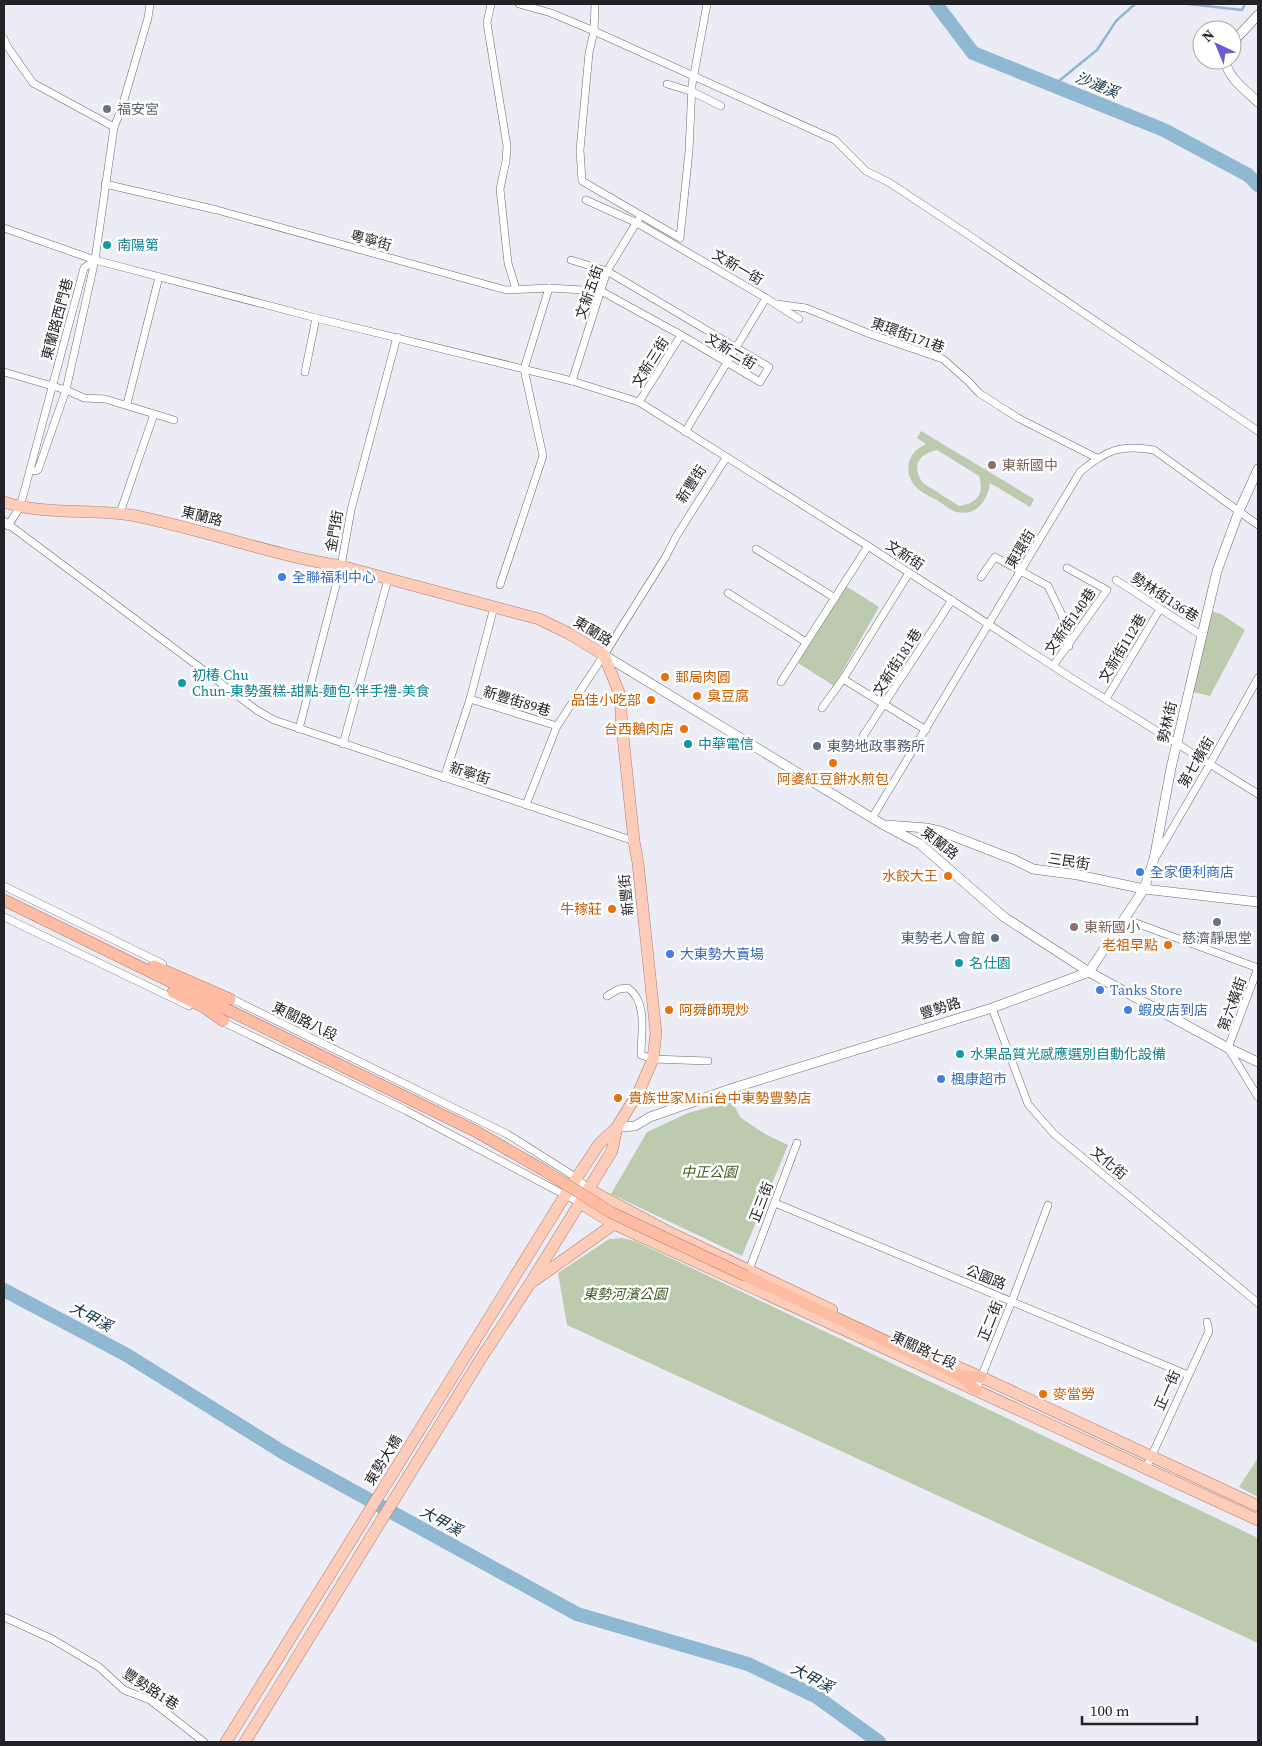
<svg xmlns="http://www.w3.org/2000/svg" width="1262" height="1746" font-family="'Source Serif 4','Noto Sans TC',serif">
  <style>
    .green { fill: #bccbae; fill-rule: evenodd }
    .lines { fill: none; stroke-linecap: round; stroke-linejoin: round }
    .stream { stroke: #8fb8d2; stroke-width: 2.5 }
    .river { stroke: #8fb8d2; stroke-width: 14 }
    .minor-casing { stroke: #6b6a73; stroke-width: 8 }
    .tertiary-casing { stroke: #6b6a73; stroke-width: 10 }
    .primary-casing { stroke: #b17c69; stroke-width: 12 }
    .trunk-casing { stroke: #b17c69; stroke-width: 12 }
    .minor { stroke: #fff; stroke-width: 7 }
    .tertiary { stroke: #fff; stroke-width: 9 }
    .primary { stroke: #fecdba; stroke-width: 11 }
    .trunk { stroke: #febca3; stroke-width: 11 }
    .trunk-bridge-casing { stroke: #b17c69; stroke-width: 12; stroke-linecap: butt }
    .trunk-bridge { stroke: #febca3; stroke-width: 11 }
    .worship-dot { fill: #6b7280; stroke: #fff; stroke-width: 2 }
    .culture-dot { fill: #0f9aa8; stroke: #fff; stroke-width: 2 }
    .education-dot { fill: #8d6e63; stroke: #fff; stroke-width: 2 }
    .shop-dot { fill: #3f7fe0; stroke: #fff; stroke-width: 2 }
    .food-dot { fill: #e8710a; stroke: #fff; stroke-width: 2 }
    .service-dot { fill: #5c6f8a; stroke: #fff; stroke-width: 2 }
    .labels { text-anchor: middle; stroke-width: 5; stroke-linejoin: round; paint-order: stroke }
    .worship-label { font-size: 14px; fill: #5b616d; stroke: #fff; text-anchor: start }
    .street-label { font-size: 14px; fill: #232327; stroke: #fff }
    .culture-label { font-size: 14px; fill: #0d838f; stroke: #fff; text-anchor: start }
    .education-label { font-size: 14px; fill: #785e54; stroke: #fff; text-anchor: start }
    .shop-label { font-size: 14px; fill: #366cbe; stroke: #fff; text-anchor: start }
    .food-label { font-size: 14px; fill: #c56008; stroke: #fff; text-anchor: start }
    .service-label { font-size: 14px; fill: #4e5e75; stroke: #fff; text-anchor: start }
    .park-label { font-size: 14px; font-style: italic; fill: #425b22; stroke: #fff }
    .water-label { font-size: 15px; font-style: italic; fill: #0a2d40; stroke: #fff }
  </style>
  <rect width="100%" height="100%" fill="#ececf6"/>
  <g class="green">
    <path d="M 921,431 L 1034,499 L 1030,507 L 990,483 C 988,499 977,517 957,512 C 951,511 943,504 937,500 C 931,497 922,493 917,488 C 902,473 907,452 926,444 L 917,438 ZM 937,450 L 979,476 C 985,494 977,503 959,506 L 923,483 C 911,466 918,454 937,450 Z"/>
    <polygon points="846,586 879,607 834,686 798,663"/>
    <polygon points="1211,611 1221,614 1245,630 1210,696 1193,692"/>
    <polygon points="732,1101 741,1118 765,1134 788,1145 742,1256 611,1194 647,1132 688,1113"/>
    <polygon points="622,1238 635,1241 1258,1538 1258,1643 567,1325 558,1273 609,1239"/>
    <polygon points="1258,1458 1258,1497 1239,1487"/>
  </g>
  <g class="lines">
    <g class="stream">
      <polyline points="1188,4 1242,10 1245,4"/>
      <polyline points="1054,85 1097,50 1116,21 1135,4"/>
    </g>
    <g class="river">
      <polyline points="936,4 973,53 1164,130 1248,175 1258,185"/>
      <polyline points="4,1290 125,1354 284,1453 577,1614 748,1664 817,1697 879,1742"/>
    </g>
    <defs>
      <g id="minor">
        <polyline points="491,4 487,23 507,146 506,161 500,189 508,263 516,289"/>
        <polyline points="519,4 551,13 594,31 835,140 866,171 890,183 964,232 1258,431"/>
        <polyline points="595,4 594,31 589,53 580,150 582,181 680,238 689,151 692,85 707,4"/>
        <polyline points="4,39 7,46 33,83 114,127"/>
        <polyline points="667,84 693,92 721,106"/>
        <polyline points="105,184 217,210 506,290 549,288 524,369 543,456 500,585"/>
        <polyline points="586,200 637,223 766,298 685,432"/>
        <polyline points="4,228 95,260 316,318 572,381 639,402 868,546 1073,679 1258,794"/>
        <polyline points="549,288 601,291 681,335 760,382 769,367 607,271 571,260"/>
        <polyline points="766,298 799,319"/>
        <polyline points="776,304 806,308 870,334 943,359 969,382 979,393 1018,418 1097,458"/>
        <polyline points="4,372 66,390 84,398 105,399 174,420"/>
        <polyline points="305,372 316,318"/>
        <polyline points="572,381 607,271 638,220"/>
        <polyline points="639,402 681,335"/>
        <polyline points="127,404 159,277"/>
        <polyline points="30,470 35,471 38,470 66,390 95,260 114,127 121,110 148,18 150,4"/>
        <polyline points="120,513 154,414"/>
        <polyline points="4,521 258,711 274,720 634,841"/>
        <polyline points="8,526 20,507 84,268 95,260"/>
        <polyline points="756,549 835,598"/>
        <polyline points="981,577 995,557 1048,586 1062,615 1069,646"/>
        <polyline points="1116,580 1201,635"/>
        <polyline points="728,593 806,642"/>
        <polyline points="1053,666 1107,590 1067,568"/>
        <polyline points="843,679 926,730"/>
        <polyline points="781,682 868,546"/>
        <polyline points="470,699 557,726"/>
        <polyline points="1106,699 1160,609"/>
        <polyline points="822,708 843,679 909,573"/>
        <polyline points="299,729 341,566 351,510 397,337"/>
        <polyline points="863,736 952,600"/>
        <polyline points="343,744 388,579"/>
        <polyline points="444,778 470,699 494,607"/>
        <polyline points="526,805 557,726 604,655 665,558 677,535 726,458"/>
        <path d="M 872,818 L 1080,472 C 1106,450 1121,444 1154,450 L 1258,525"/>
        <polyline points="1157,855 1210,764 1258,678"/>
        <polyline points="4,886 163,964"/>
        <polyline points="4,917 189,1006"/>
        <polyline points="1125,919 1258,968"/>
        <polyline points="1258,968 1228,1048 1258,1097"/>
        <path d="M 607,996 L 619,989 L 628,988 C 648,1002 641,1033 641,1055 L 653,1059 L 708,1061"/>
        <polyline points="228,997 507,1134 577,1178 588,1189"/>
        <polyline points="992,1008 1028,1104 1054,1134 1258,1303"/>
        <polyline points="219,1020 405,1110 580,1203"/>
        <polyline points="775,1203 1188,1375"/>
        <polyline points="749,1270 797,1143"/>
        <polyline points="976,1390 1012,1301 1048,1205"/>
        <polyline points="1146,1468 1209,1331 1207,1322"/>
        <polyline points="4,1617 52,1639 99,1667 124,1690 150,1700 204,1742"/>
      </g>
      <g id="tertiary">
        <polyline points="1232,43 1258,15"/>
        <path d="M 1225,60 C 1228,78 1245,90 1258,102"/>
        <polyline points="604,655 882,824 920,844 1004,917 1089,972 1228,1048 1258,1062"/>
        <polyline points="887,825 926,828 940,831 1015,860 1033,869 1078,875 1144,889 1258,902"/>
        <polyline points="1089,972 1144,889 1154,859 1171,768 1217,571 1239,511 1258,469"/>
        <polyline points="617,1127 635,1126 650,1117 733,1088 992,1008 1089,972"/>
      </g>
      <g id="primary">
        <path d="M 4,502 C 45,516 93,508 136,516 C 205,530 272,555 341,566 L 539,619 L 568,633 L 604,655 L 620,695 L 622,727 L 634,841 L 638,863 L 656,1033 L 653,1059 L 639,1091 L 617,1127 L 599,1144 L 566,1194 L 226,1742"/>
        <polyline points="588,1189 671,1233 832,1310"/>
        <polyline points="580,1203 614,1224 1258,1520"/>
        <polyline points="535,1280 614,1224"/>
        <polyline points="921,1351 981,1377 1258,1506"/>
        <polyline points="245,1742 480,1360 531,1282 612,1151 617,1127"/>
      </g>
      <g id="trunk">
        <polyline points="4,900 344,1067"/>
        <polyline points="154,966 230,999"/>
        <polyline points="173,992 205,1008 223,1021"/>
        <polyline points="746,1276 961,1376 976,1390"/>
        <polyline points="961,1376 981,1377"/>
      </g>
    </defs>
    <use href="#minor" class="minor-casing"/>
    <use href="#tertiary" class="tertiary-casing"/>
    <use href="#primary" class="primary-casing"/>
    <use href="#trunk" class="trunk-casing"/>
    <use href="#minor" class="minor"/>
    <use href="#tertiary" class="tertiary"/>
    <use href="#primary" class="primary"/>
    <use href="#trunk" class="trunk"/>
    <defs>
      <polyline id="trunk-bridge" points="344,1067 475,1131 545,1171 610,1212 746,1276"/>
    </defs>
    <use href="#trunk-bridge" class="trunk-bridge-casing"/>
    <use href="#trunk-bridge" class="trunk-bridge"/>
  </g>
  <g class="worship-dot">
    <circle cx="107" cy="109" r="5"/>
    <circle cx="1217" cy="922" r="5"/>
  </g>
  <g class="culture-dot">
    <circle cx="107" cy="245" r="5"/>
    <circle cx="182" cy="683" r="5"/>
    <circle cx="688" cy="744" r="5"/>
    <circle cx="959" cy="963" r="5"/>
    <circle cx="960" cy="1054" r="5"/>
  </g>
  <g class="education-dot">
    <circle cx="992" cy="465" r="5"/>
    <circle cx="1074" cy="927" r="5"/>
  </g>
  <g class="shop-dot">
    <circle cx="282" cy="577" r="5"/>
    <circle cx="1140" cy="872" r="5"/>
    <circle cx="670" cy="954" r="5"/>
    <circle cx="1100" cy="990" r="5"/>
    <circle cx="1128" cy="1010" r="5"/>
    <circle cx="941" cy="1079" r="5"/>
  </g>
  <g class="food-dot">
    <circle cx="665" cy="677" r="5"/>
    <circle cx="697" cy="696" r="5"/>
    <circle cx="651" cy="700" r="5"/>
    <circle cx="684" cy="729" r="5"/>
    <circle cx="833" cy="763" r="5"/>
    <circle cx="948" cy="876" r="5"/>
    <circle cx="612" cy="909" r="5"/>
    <circle cx="1168" cy="945" r="5"/>
    <circle cx="669" cy="1010" r="5"/>
    <circle cx="618" cy="1098" r="5"/>
    <circle cx="1043" cy="1394" r="5"/>
  </g>
  <g class="service-dot">
    <circle cx="817" cy="746" r="5"/>
    <circle cx="995" cy="938" r="5"/>
  </g>
  <g class="labels">
    <g class="worship-label">
      <text x="117" y="114">福安宮</text>
      <text x="1217" y="943" text-anchor="middle">慈濟靜思堂</text>
    </g>
    <g class="street-label">
      <text transform="translate(371 240) rotate(15)" y="5">粵寧街</text>
      <text transform="translate(738 267) rotate(30)" y="5">文新一街</text>
      <text transform="translate(589 292) rotate(-71)" y="5">文新五街</text>
      <text transform="translate(57 319) rotate(-75)" y="5">東蘭路西門巷</text>
      <text transform="translate(908 335) rotate(20)" y="5">東環街171巷</text>
      <text transform="translate(731 351) rotate(31)" y="5">文新二街</text>
      <text transform="translate(650 362) rotate(-58)" y="5">文新三街</text>
      <text transform="translate(691 484) rotate(-57)" y="5">新豐街</text>
      <text transform="translate(202 516) rotate(14)" y="5">東蘭路</text>
      <text transform="translate(334 531) rotate(-80)" y="5">金門街</text>
      <text transform="translate(1020 549) rotate(-59)" y="5">東環街</text>
      <text transform="translate(905 555) rotate(33)" y="5">文新街</text>
      <text transform="translate(1165 597) rotate(33)" y="5">勢林街136巷</text>
      <text transform="translate(1070 621) rotate(-55)" y="5">文新街140巷</text>
      <text transform="translate(593 631) rotate(31)" y="5">東蘭路</text>
      <text transform="translate(1122 648) rotate(-59)" y="5">文新街112巷</text>
      <text transform="translate(897 662) rotate(-57)" y="5">文新街181巷</text>
      <text transform="translate(517 701) rotate(17)" y="5">新豐街89巷</text>
      <text transform="translate(1167 722) rotate(-77)" y="5">勢林街</text>
      <text transform="translate(1196 762) rotate(-60)" y="5">第七橫街</text>
      <text transform="translate(470 773) rotate(18)" y="5">新寧街</text>
      <text transform="translate(940 843) rotate(38)" y="5">東蘭路</text>
      <text transform="translate(1069 861) rotate(9)" y="5">三民街</text>
      <text transform="translate(626 895) rotate(-96)" y="5">新豐街</text>
      <text transform="translate(1232 1004) rotate(-70)" y="5">第六橫街</text>
      <text transform="translate(940 1008) rotate(-17)" y="5">豐勢路</text>
      <text transform="translate(305 1021) rotate(26)" y="5">東關路八段</text>
      <text transform="translate(1109 1163) rotate(40)" y="5">文化街</text>
      <text transform="translate(761 1202) rotate(-69)" y="5">正三街</text>
      <text transform="translate(986 1277) rotate(22)" y="5">公園路</text>
      <text transform="translate(990 1321) rotate(-68)" y="5">正二街</text>
      <text transform="translate(924 1350) rotate(25)" y="5">東關路七段</text>
      <text transform="translate(1167 1390) rotate(-66)" y="5">正一街</text>
      <text transform="translate(383 1460) rotate(-58)" y="5">東勢大橋</text>
      <text transform="translate(151 1689) rotate(33)" y="5">豐勢路1巷</text>
    </g>
    <g class="culture-label">
      <text x="117" y="250">南陽第</text>
      <text x="192" y="680">初椿 Chu<tspan x="192" dy="16">Chun-東勢蛋糕-甜點-麵包-伴手禮-美食</tspan></text>
      <text x="698" y="749">中華電信</text>
      <text x="969" y="968">名仕園</text>
      <text x="970" y="1059">水果品質光感應選別自動化設備</text>
    </g>
    <g class="education-label">
      <text x="1002" y="470">東新國中</text>
      <text x="1084" y="932">東新國小</text>
    </g>
    <g class="shop-label">
      <text x="292" y="582">全聯福利中心</text>
      <text x="1150" y="877">全家便利商店</text>
      <text x="680" y="959">大東勢大賣場</text>
      <text x="1110" y="995">Tanks Store</text>
      <text x="1138" y="1015">蝦皮店到店</text>
      <text x="951" y="1084">楓康超市</text>
    </g>
    <g class="food-label">
      <text x="675" y="682">郵局肉圓</text>
      <text x="707" y="701">臭豆腐</text>
      <text x="641" y="705" text-anchor="end">品佳小吃部</text>
      <text x="674" y="734" text-anchor="end">台西鵝肉店</text>
      <text x="833" y="784" text-anchor="middle">阿婆紅豆餅水煎包</text>
      <text x="938" y="881" text-anchor="end">水餃大王</text>
      <text x="602" y="914" text-anchor="end">牛稼莊</text>
      <text x="1158" y="950" text-anchor="end">老祖早點</text>
      <text x="679" y="1015">阿舜師現炒</text>
      <text x="628" y="1103">貴族世家Mini台中東勢豐勢店</text>
      <text x="1053" y="1399">麥當勞</text>
    </g>
    <g class="service-label">
      <text x="827" y="751">東勢地政事務所</text>
      <text x="985" y="943" text-anchor="end">東勢老人會館</text>
    </g>
    <g class="park-label">
      <text x="709" y="1177">中正公園</text>
      <text x="625" y="1299">東勢河濱公園</text>
    </g>
    <g class="water-label">
      <text transform="translate(1097 85) rotate(22)" y="5">沙漣溪</text>
      <text transform="translate(91 1317) rotate(28)" y="5">大甲溪</text>
      <text transform="translate(441 1521) rotate(29)" y="5">大甲溪</text>
      <text transform="translate(812 1678) rotate(28)" y="5">大甲溪</text>
    </g>
  </g>
  <rect width="1262" height="1746" fill="none" stroke="#232327" stroke-width="10"/>
  <g transform="translate(1217 45) rotate(316)"><circle r="24" fill="#ffffff" stroke="#a7a7a9"/>
  <path d="M0-4L9 19L0 12L-9 19Z" fill="#6e5ad4"/>
  <text y="-8" font-size="14" font-weight="bold" text-anchor="middle" fill="#232327">N</text>
  </g>
  <path d="M1082 1716v8h115v-8" fill="none" stroke="#232327" stroke-width="2.5"/>
  <text x="1090" y="1716" font-size="15" fill="#232327" stroke="#ffffff" stroke-width="4" paint-order="stroke">100 m</text>
</svg>
